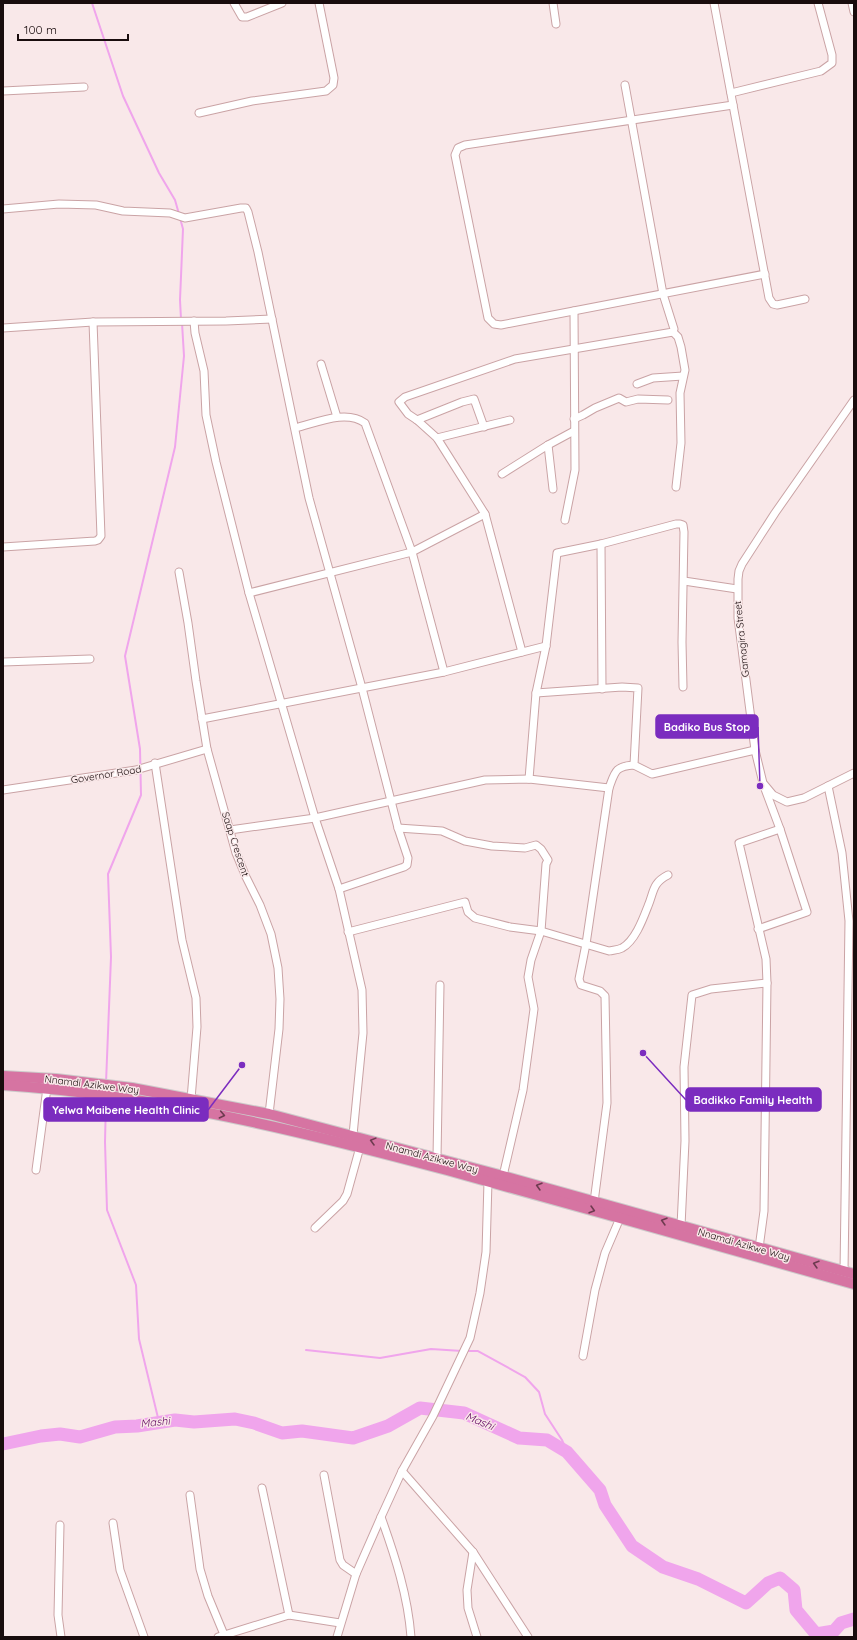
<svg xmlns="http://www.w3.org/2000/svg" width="857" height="1640" font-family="Quicksand,sans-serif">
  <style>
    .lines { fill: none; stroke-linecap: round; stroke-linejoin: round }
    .stream { stroke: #f0a5ec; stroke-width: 2 }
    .river { stroke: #f0a5ec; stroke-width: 13 }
    .minor-casing { stroke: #caa3a5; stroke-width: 9 }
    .highway-casing { stroke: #cccaca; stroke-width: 12 }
    .minor { stroke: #fff; stroke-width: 7 }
    .highway { stroke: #d674a2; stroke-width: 10 }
    .oneway { stroke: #6e3b50 }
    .labels { text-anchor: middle; stroke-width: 3; stroke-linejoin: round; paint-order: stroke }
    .street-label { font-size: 10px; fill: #190c0d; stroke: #f9e8e9 }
    .water-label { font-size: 11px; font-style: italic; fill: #630562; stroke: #f9e8e9 }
    .leader { fill: none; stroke: #7b2cbf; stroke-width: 1.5 }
    .callout-dot { fill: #7b2cbf; stroke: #f9e8e9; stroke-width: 1.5 }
    .callout { fill: #7b2cbf; stroke: #7b2cbf; stroke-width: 1.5 }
    .callout-label { font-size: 11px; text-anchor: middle; font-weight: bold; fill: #fff }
  </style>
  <rect width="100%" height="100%" fill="#f9e8e9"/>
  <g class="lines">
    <g class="stream">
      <polyline points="92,3 123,96 159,173 175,200 179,214"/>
      <polyline points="180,218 183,229 180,300 181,319"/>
      <polyline points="106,1083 111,957 108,874 141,795 140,749 125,656 175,447 184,356 182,323"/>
      <polyline points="106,1099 105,1142 107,1210 136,1285 139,1339 159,1422"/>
      <polyline points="306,1350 380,1358 431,1349 462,1351"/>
      <polyline points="466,1351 478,1351 525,1377 539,1392 545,1414 562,1440 567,1452"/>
    </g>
    <polyline class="river" points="3,1444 41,1436 60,1434 80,1437 115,1427 137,1426 175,1420 194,1422 235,1419 254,1423 282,1433 302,1431 353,1438 388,1426 420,1408 464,1413 519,1438 547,1440 567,1452 600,1490 605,1505 632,1546 663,1567 698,1579 746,1603 768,1583 780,1578 794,1590 796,1610 816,1634 834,1631 841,1623 854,1619"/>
    <defs>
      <g id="minor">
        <polyline points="234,3 242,17 247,17 282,3"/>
        <polyline points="553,3 556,24"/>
        <polyline points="714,3 769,298 773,304 777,305 805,299"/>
        <polyline points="852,3 854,12"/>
        <polyline points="3,91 84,87"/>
        <polyline points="731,93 821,71 832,63 832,55 818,3"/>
        <polyline points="733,105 465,145 458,148 455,155 488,318 494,324 501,325 765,274"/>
        <polyline points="199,113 252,101 326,91 333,85 334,78 319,3"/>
        <polyline points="3,209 59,204 96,205 123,211 170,213 185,218 241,208 246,208 248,212 258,252 309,498 362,688 398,828 408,858 407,865 404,867 339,889"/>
        <polyline points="194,321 195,333 204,371 206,415 216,462 249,593 315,818 339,889 362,990 363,1033 353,1135"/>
        <polyline points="3,328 93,322 226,321 272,319"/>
        <polyline points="673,332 678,337 681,347 685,370 680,393 681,443 676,487"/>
        <polyline points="321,364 337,417"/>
        <polyline points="637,384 653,378 683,376"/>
        <polyline points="854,400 775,513 742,564 739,571 738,579 738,618 755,750 763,783 773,795 787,802 804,798 854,773"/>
        <polyline points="574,419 583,415 595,408 619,398 626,402 638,399 668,400"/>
        <polyline points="417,420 462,402 474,399 484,427"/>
        <path d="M 295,428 C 316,423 346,409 365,423 L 412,552 L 444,672"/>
        <polyline points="437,438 510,420"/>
        <polyline points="548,445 553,489"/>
        <polyline points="502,474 548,445 574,431"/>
        <polyline points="565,520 575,470 574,311"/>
        <polyline points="601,544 602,689"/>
        <polyline points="3,547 95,541 98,540 101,536 93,322"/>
        <polyline points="179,572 188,623 196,681 207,749 236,853 246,877 260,905 271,934 278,968 280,999 279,1029 269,1114"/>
        <polyline points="684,581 737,589"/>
        <polyline points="249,593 412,552 485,514"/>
        <polyline points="522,652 485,514 437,438 417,420 408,414 399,402 405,397 515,359 673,332 674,329 663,294 625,85"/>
        <polyline points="3,662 90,659"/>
        <polyline points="536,693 622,687 638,688 634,765 652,774 755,750"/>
        <polyline points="202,719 444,672 546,646"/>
        <polyline points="155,763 182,940 196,998 197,1027 191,1099"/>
        <polyline points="529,779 536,693 546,646 557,553 601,544 676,524 680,524 683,525 684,532 682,642 683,687"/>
        <polyline points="828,786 842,853 849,921 844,1272"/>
        <polyline points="3,790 136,770 207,749"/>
        <polyline points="398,828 442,831 465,841 492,846 525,848 536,845 541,849 548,860 546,864 541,931 531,960 528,977 534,1009 523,1090 503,1176"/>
        <polyline points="230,830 315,818 485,780 529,779 609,788"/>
        <polyline points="758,929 807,912 780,829 765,789"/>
        <path d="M 348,932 L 465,902 L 468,912 L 475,918 L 510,927 L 541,931 L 609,951 C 613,950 618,950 622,948 C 635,941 643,919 648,906 C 654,892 652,883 668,875"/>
        <polyline points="437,1158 440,985"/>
        <polyline points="36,1170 47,1088"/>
        <path d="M 594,1202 L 607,1103 L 605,996 L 600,991 L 581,985 L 579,979 L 586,944 L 609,788 C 615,772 615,766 634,765"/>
        <polyline points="681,1226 685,1141 684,1067 692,995 711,989 767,983"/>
        <polyline points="315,1228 343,1201 347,1194 360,1147"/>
        <polyline points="759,1248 764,1211 767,983 766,959 739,843 780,829"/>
        <polyline points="583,1356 595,1290 605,1253 620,1218"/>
        <polyline points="402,1471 473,1552 528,1637"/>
        <polyline points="324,1475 340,1560 343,1565 356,1574"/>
        <polyline points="262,1488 289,1615"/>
        <polyline points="190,1495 200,1569 208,1596 225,1637"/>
        <path d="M 381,1517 C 395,1556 408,1596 411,1637"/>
        <polyline points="113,1523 120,1570 144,1637"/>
        <polyline points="60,1525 58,1615 61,1637"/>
        <polyline points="473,1552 467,1590 468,1608 477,1637"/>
        <polyline points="218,1637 289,1615 340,1623"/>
        <polyline points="337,1637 356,1574 381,1517 402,1471 433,1416 470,1338 480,1293 486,1252 488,1181"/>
      </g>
      <g id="highway">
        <polyline points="3,1076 56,1079 132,1088 269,1114 503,1176 854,1274"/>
        <path d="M 3,1085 C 155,1095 301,1131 447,1170 C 583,1207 718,1246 854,1284"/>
      </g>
    </defs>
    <use href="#minor" class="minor-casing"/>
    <use href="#highway" class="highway-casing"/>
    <use href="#minor" class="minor"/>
    <use href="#highway" class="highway"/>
  </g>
  <defs><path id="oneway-chevron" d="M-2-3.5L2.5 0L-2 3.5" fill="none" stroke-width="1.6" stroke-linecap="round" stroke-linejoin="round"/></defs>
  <g class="oneway">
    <use href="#oneway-chevron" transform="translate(222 1115) rotate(12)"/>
    <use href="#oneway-chevron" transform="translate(373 1141) rotate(-165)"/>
    <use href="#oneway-chevron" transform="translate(539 1186) rotate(-164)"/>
    <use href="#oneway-chevron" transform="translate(592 1210) rotate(16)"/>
    <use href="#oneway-chevron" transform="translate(664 1221) rotate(-164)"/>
    <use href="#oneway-chevron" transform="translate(816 1264) rotate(-164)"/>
  </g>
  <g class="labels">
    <g class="street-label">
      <text transform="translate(741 639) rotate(-96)" y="4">Gamagira Street</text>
      <text transform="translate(106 774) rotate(-9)" y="4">Governor Road</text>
      <text transform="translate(236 844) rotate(72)" y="4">Saap Crescent</text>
      <text transform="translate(92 1084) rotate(7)" y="4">Nnamdi Azikwe Way</text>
      <text transform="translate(432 1157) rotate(15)" y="4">Nnamdi Azikwe Way</text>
      <text transform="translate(744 1244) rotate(16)" y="4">Nnamdi Azikwe Way</text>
    </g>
    <g class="water-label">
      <text transform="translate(480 1421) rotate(23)" y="4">Mashi</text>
      <text transform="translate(155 1422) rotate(-6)" y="4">Mashi</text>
    </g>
  </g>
  <path class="leader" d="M760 786L758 727M643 1053L686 1100M242 1065L208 1110"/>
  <g class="callout-dot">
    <circle cx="760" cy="786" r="4"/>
    <circle cx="643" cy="1053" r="4"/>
    <circle cx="242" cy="1065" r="4"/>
  </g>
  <g class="callout">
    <rect x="656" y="715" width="102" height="23" rx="4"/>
    <rect x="686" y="1088" width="135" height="23" rx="4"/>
    <rect x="44" y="1098" width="164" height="23" rx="4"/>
  </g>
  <g class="callout-label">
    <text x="707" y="731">Badiko Bus Stop</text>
    <text x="753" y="1104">Badikko Family Health</text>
    <text x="126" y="1114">Yelwa Maibene Health Clinic</text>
  </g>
  <rect width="857" height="1640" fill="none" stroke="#190c0d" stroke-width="8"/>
  <path d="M18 34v6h110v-6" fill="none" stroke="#190c0d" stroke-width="2"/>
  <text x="24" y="34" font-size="12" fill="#190c0d" stroke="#f9e8e9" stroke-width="3" paint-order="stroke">100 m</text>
</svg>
